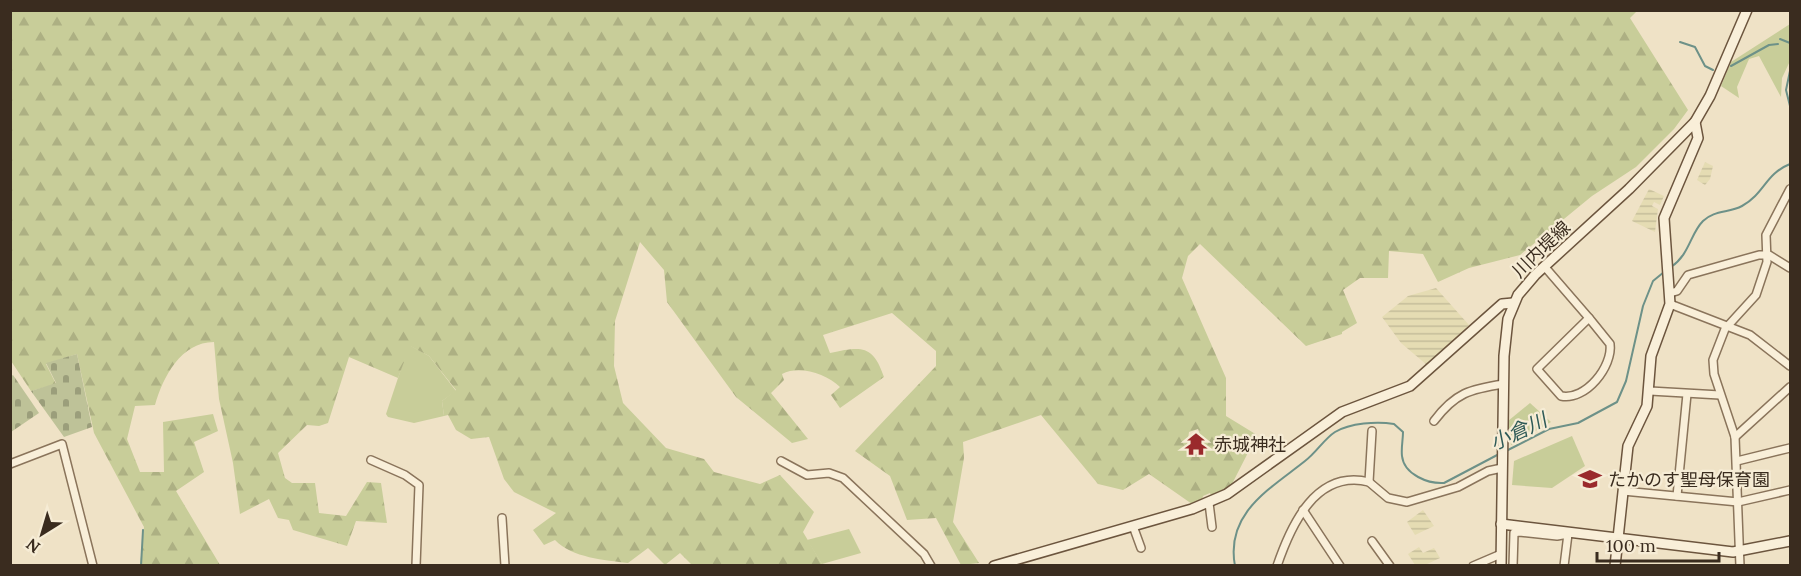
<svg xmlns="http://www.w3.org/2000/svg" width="1801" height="576" font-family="Lora,'Noto Sans JP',serif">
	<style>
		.farmland { fill: url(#farmland-rules) }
		.grass { fill: #c8cd99 }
		.forest { fill: url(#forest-firs); fill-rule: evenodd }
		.cemetery { fill: url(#cemetery-stones) }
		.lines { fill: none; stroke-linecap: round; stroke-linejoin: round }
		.stream { stroke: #6d9188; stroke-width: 2 }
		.street-casing { stroke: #8a745b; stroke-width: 10 }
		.secondary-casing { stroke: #6c553e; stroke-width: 12 }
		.street { stroke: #f9efd9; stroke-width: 7 }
		.secondary { stroke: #f9efd9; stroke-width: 9 }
		.labels { text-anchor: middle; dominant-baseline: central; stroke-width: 4.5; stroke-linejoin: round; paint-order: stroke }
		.street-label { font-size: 18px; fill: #3a2c1f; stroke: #f6ecd5 }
		.poi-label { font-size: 18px; fill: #3a2c1f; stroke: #f6ecd5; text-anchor: start }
		.water-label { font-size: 20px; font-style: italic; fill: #2e5a57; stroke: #f6ecd5 }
	</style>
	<defs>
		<pattern id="farmland-rules" width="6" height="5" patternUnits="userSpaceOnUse" patternTransform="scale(1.5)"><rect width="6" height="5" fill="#e5dcb3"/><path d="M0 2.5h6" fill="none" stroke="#c5bd9a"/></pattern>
		<pattern id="forest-firs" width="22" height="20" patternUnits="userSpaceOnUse" patternTransform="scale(1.5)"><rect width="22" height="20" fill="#c8cd99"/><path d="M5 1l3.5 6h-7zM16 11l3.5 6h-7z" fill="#adb083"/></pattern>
		<pattern id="cemetery-stones" width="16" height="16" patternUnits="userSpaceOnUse" patternTransform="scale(1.5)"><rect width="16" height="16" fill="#bec298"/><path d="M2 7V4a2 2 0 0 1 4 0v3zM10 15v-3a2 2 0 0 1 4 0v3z" fill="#9b9e7b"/></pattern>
	</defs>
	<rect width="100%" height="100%" fill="#efe2c6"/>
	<!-- farmland -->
	<g class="farmland">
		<path d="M1705 162 1713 166 1710 179 1705 185 1697 180Z"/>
		<path d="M1649 189 1664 196 1660 205 1654 202 1652 206 1658 209 1655 232 1632 221Z"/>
		<path d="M1436 288 1469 325 1427 365 1401 343 1382 317 1408 296Z"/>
		<path d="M1423 510 1434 526 1415 535 1407 522Z"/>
		<path d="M1419 547 1423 553 1434 548 1440 558 1425 565H1415L1408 554Z"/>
	</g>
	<!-- grass -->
	<g class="grass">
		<path d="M1790 24V61L1782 78 1781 97 1759 56 1749 59 1737 87 1739 98 1721 86 1731 62Z"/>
		<path d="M409 345 429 356 456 391 442 401 444 416 414 423 388 417 386 414Z"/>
		<path d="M1530 403 1551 422 1511 445 1508 421Z"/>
		<path d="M1572 436 1585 466 1552 488 1512 485 1514 461Z"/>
		<path d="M849 529 861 553 822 564 807 540Z"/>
	</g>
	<!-- forest -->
	<path class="forest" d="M10 11H1637L1630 18 1688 110 1674 129 1636 167 1592 196 1520 255 1469 268 1438 282 1423 254 1389 251 1388 278H1360L1343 290 1357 323 1342 332V334L1306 346 1200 244 1188 256 1182 278 1226 378V416L1257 435 1232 484 1212 497 1210 493 1203 496 1202 501 1192 504 1149 474 1123 490 1098 484 1041 415 963 442 964 458 953 522 979 563 961 565 936 518 907 520 890 476 855 451 936 366V351L892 313 823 335 830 353C862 346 873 345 884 377L840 408 831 395 840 387C826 374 800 365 782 374L784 380 771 393 808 439 792 443 736 397 667 302 664 270 640 242 615 321 614 366 623 403 666 448 704 459 714 472 760 484 780 475 814 512 803 532 822 564 692 565 680 553 665 565 648 548 628 563C605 560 572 558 555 540L544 545 533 530 556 513 514 492 504 479 489 437 471 439 456 430 448 415 444 416 442 401 456 390 429 356 410 346 398 378 349 357 328 423 319 426 307 425 278 453 285 478 292 483H315L319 513 346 516 367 482 381 483 387 523 356 521 347 546 293 530 289 520 278 518 269 499 240 514 233 463 219 399 214 342C181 342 163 377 155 405L135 406 127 439 140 472H164L163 422 213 414 218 431 194 442 204 472 176 491 220 565H140L144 527 94 433 77 354 46 364 56 384 31 391 11 361ZM1198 429 1206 451 1191 456 1187 446 1189 432Z"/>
	<!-- cemetery -->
	<g class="cemetery">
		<path d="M77 354 92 427 64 437 31 391 56 383 46 363Z"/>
		<path d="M13 375 39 413 11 432 10 377Z"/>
	</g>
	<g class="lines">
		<!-- stream -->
		<g class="stream">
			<path d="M1780 39 1790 43"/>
			<path d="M1680 42 1695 47 1705 66 1713 70"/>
			<path d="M1731 66 1769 45 1778 44"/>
			<path d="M1790 71 1786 90 1790 106"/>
			<path d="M1671 267C1690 254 1690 234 1703 221 1714 210 1729 213 1742 206 1765 193 1765 174 1790 164"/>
			<path d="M1506 451 1549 429 1578 423 1617 402 1626 381 1643 306 1653 281 1664 272"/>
			<path d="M141 566 143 530"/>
			<path d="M1235 566C1225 513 1270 489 1305 461 1316 453 1324 439 1335 432 1350 423 1377 421 1394 424L1403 432C1403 440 1401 448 1402 456 1404 475 1429 484 1444 483L1501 453"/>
		</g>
		<!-- street casing -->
		<g class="street-casing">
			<g id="street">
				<path d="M1544 266 1589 318"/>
				<path d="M1670 293 1677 291 1688 275 1759 255H1769L1790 268"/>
				<path d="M1670 304 1750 335 1790 366"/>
				<path d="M1589 318 1610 344C1613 366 1586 401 1561 396L1537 369Z"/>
				<path d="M1650 391 1720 395"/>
				<path d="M1434 421C1455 393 1470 389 1504 384"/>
				<path d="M1735 437 1790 387"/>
				<path d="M371 460 405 475 419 485 416 566"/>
				<path d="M781 461 807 475 829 473 843 478 924 554 931 566"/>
				<path d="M1737 461 1790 448"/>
				<path d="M10 464 62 444 93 566"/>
				<path d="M1369 482 1372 431"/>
				<path d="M1623 491 1738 502 1790 490"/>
				<path d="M1677 496 1687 394"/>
				<path d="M1209 503 1212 527"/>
				<path d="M1303 510 1340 566"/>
				<path d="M502 518 505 566"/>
				<path d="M1133 526 1141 548"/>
				<path d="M1372 541 1390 566"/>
				<path d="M1277 566C1291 525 1316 469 1369 482L1388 498 1407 502 1458 487 1488 471 1502 468"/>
				<path d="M1473 566 1501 554"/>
				<path d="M1513 566 1514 533 1519 532 1557 536 1568 534 1564 566"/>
				<path d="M1740 566 1735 437 1714 374 1713 360 1725 329 1756 295 1767 262 1766 235 1790 189"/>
			</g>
		</g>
		<!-- secondary casing -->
		<g class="secondary-casing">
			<g id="secondary">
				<path d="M1501 524 1733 552 1790 541"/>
				<path d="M994 566 1192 509 1227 494 1342 412 1410 386 1502 304 1513 303"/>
				<path d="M1501 566 1504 356 1508 319 1518 295 1535 275 1629 189 1695 122 1710 96 1747 10"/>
				<path d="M1615 566 1628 446 1647 406 1651 356 1670 304 1664 218 1698 138 1695 122"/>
			</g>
		</g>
		<!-- street -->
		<use href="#street" class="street"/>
		<!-- secondary -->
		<use href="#secondary" class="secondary"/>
	</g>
	<!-- icons -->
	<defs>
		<g id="temple-bare" transform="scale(1.8)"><path d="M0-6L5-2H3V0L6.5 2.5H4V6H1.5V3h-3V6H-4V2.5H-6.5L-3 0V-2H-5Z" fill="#9a2a2c" stroke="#f6ecd5" stroke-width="2.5" paint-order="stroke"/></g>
		<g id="school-bare" transform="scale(1.8)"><path d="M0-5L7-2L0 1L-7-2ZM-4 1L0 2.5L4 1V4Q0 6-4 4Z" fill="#9a2a2c" stroke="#f6ecd5" stroke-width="2.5" paint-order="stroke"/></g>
	</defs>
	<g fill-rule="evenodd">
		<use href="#temple-bare" x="1196" y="444"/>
		<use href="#school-bare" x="1590" y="479"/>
	</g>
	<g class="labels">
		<!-- street labels -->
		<g class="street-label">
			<text transform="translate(1541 249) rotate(-44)">川内堤線</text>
		</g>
		<!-- poi labels -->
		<g class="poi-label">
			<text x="1214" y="444">赤城神社</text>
			<text x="1608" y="479">たかのす聖母保育園</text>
		</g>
		<!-- water labels -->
		<g class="water-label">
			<text transform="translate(1518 431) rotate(-25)">小倉川</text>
		</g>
	</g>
	<!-- border -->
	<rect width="1801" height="576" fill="none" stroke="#3a2c1f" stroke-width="24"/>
	<!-- north arrow -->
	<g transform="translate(42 534) rotate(217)" stroke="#f6ecd5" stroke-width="4.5" paint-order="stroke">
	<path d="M0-4.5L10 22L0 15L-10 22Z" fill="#3a2c1f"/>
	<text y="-9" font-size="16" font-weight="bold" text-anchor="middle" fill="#3a2c1f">N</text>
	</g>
	<!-- scale -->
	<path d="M1597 552v9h122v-9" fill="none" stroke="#3a2c1f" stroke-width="3"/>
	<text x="1606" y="552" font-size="18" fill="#3a2c1f" stroke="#f6ecd5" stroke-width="4.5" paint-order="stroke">100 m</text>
</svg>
